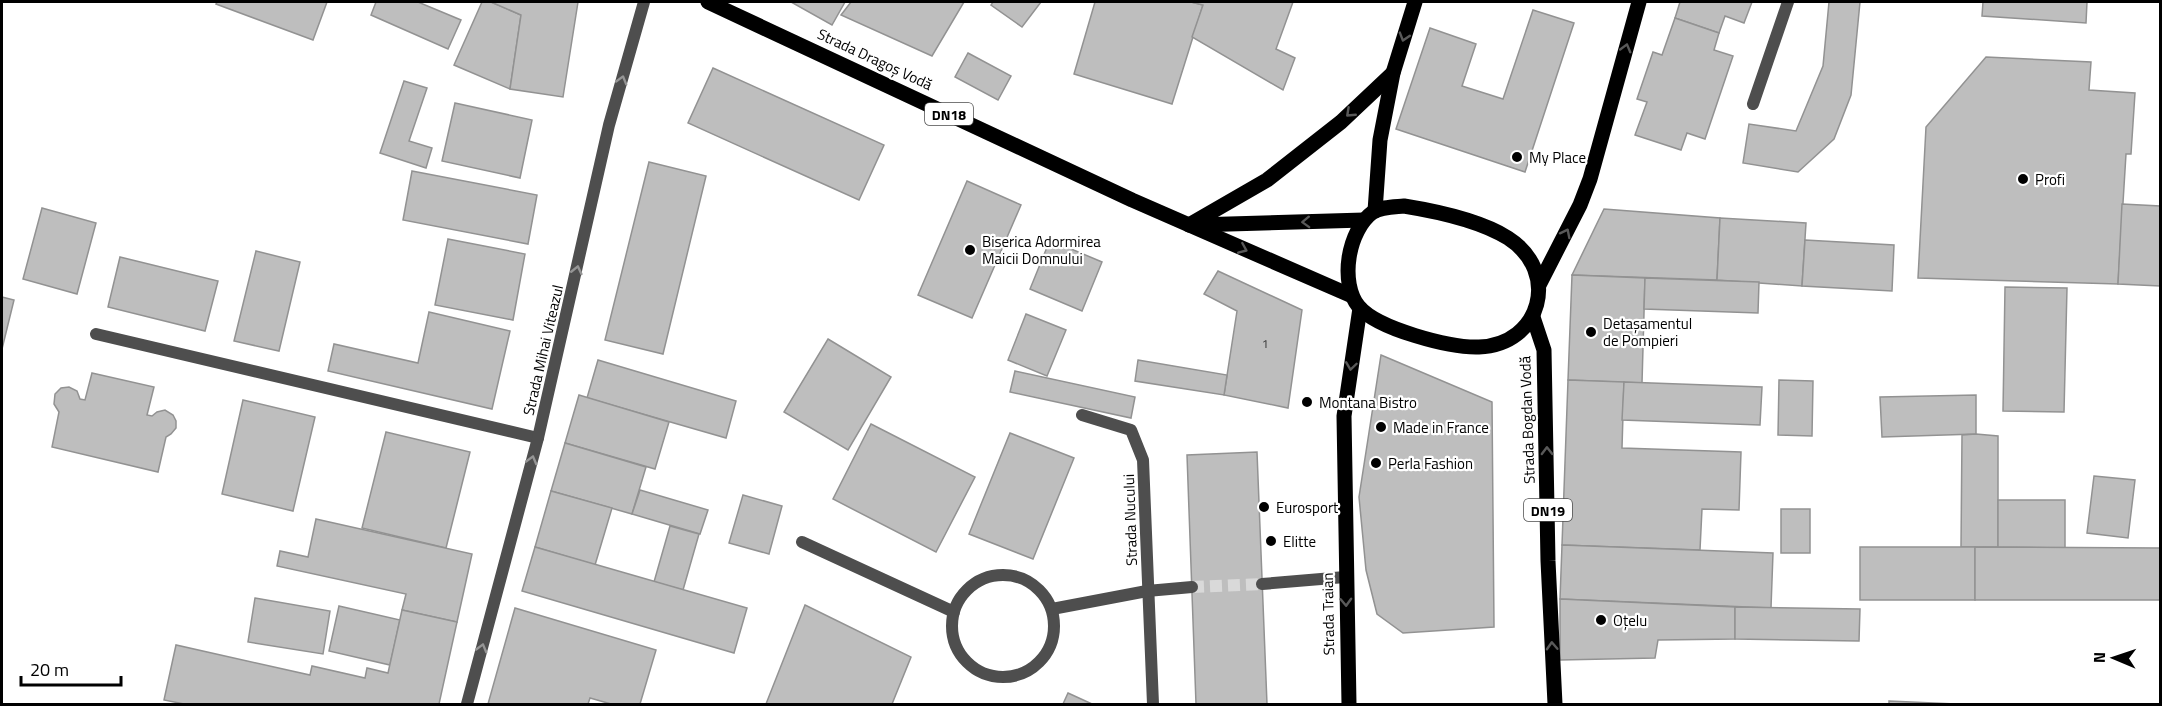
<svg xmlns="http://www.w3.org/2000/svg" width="2162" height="706" font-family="'Titillium Web',sans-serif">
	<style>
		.building { fill: #bebebe; stroke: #929292; stroke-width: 1.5 }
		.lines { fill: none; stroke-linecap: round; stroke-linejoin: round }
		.minor-tunnel { stroke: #d9d9d9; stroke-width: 12; stroke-dasharray: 12 6; stroke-linecap: butt }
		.minor { stroke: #4e4e4e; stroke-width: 12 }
		.primary { stroke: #000; stroke-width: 15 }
		.oneway { stroke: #595959 }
		.oneway2 { stroke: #959595 }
		.poi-dot { fill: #000; stroke: #fff; stroke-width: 2 }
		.labels { text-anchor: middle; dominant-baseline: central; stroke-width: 4.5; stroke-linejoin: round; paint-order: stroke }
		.number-label { font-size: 12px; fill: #303030 }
		.shield { fill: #fff; stroke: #4c4c4c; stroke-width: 1.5 }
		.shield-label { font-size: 14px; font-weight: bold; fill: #000 }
		.street-label { font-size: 15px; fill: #000; stroke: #fff }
		.poi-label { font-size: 15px; fill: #000; stroke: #fff; text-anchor: start }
	</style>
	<rect width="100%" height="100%" fill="#fff"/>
	<!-- building -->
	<g class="building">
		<path d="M217 2H327L313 40 216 4Z"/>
		<path d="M376 2H418L461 20 448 49 371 15Z"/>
		<path d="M482 2H491L521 15 510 89 454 65Z"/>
		<path d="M491 2H578L563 97 510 89 521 15Z"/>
		<path d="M791 2H845L832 25Z"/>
		<path d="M851 2H964L932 56 841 15Z"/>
		<path d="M993 2H1041L1022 27 991 5Z"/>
		<path d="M1095 2H1191L1203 5 1172 104 1074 74Z"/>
		<path d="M1191 2H1293L1276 49 1295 58 1283 90 1192 37 1203 5Z"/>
		<path d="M1680 2H1752L1744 23 1725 16 1719 33 1675 18Z"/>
		<path d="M1829 2H1860L1851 95 1834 139 1798 172 1743 163 1749 124 1796 131 1823 66Z"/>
		<path d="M1983 2H2087L2086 23 1982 16Z"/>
		<path d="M1533 10 1574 23 1525 172 1396 129 1430 28 1476 44 1462 86 1503 99Z"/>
		<path d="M1675 18 1719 33 1714 50 1733 56 1705 139 1687 133 1681 150 1635 135 1647 102 1637 99 1653 52 1662 55Z"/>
		<path d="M968 53 1011 76 998 100 955 77Z"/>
		<path d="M1986 57 2091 62 2089 90 2135 93 2131 154H2126L2118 284 1918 278 1926 127Z"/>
		<path d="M713 68 884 145 859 200 688 123Z"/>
		<path d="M404 81 427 88 409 141 432 148 426 168 380 153Z"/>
		<path d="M455 103 532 120 520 178 442 161Z"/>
		<path d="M649 162 706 176 663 354 605 340Z"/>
		<path d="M412 171 537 195 528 244 403 220Z"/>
		<path d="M967 181 1021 205 972 318 918 295Z"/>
		<path d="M2122 204 2160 206V286L2118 284Z"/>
		<path d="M42 208 96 223 77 294 23 279Z"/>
		<path d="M1604 209 1720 218 1717 280 1572 275Z"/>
		<path d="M1720 218 1806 223 1802 286 1717 280Z"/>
		<path d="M448 239 525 254 513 320 435 305Z"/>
		<path d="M1050 240 1102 262 1082 311 1030 289Z"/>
		<path d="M1805 240 1894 245 1892 291 1802 286Z"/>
		<path d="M256 251 300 262 279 351 234 341Z"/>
		<path d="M120 257 218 281 205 331 108 307Z"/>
		<path d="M1218 271 1302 310 1288 408 1224 395 1237 311 1204 294Z"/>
		<path d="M1572 275 1645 278 1642 383 1568 380Z"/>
		<path d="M1645 278 1759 282 1758 313 1644 309Z"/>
		<path d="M2005 287 2067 288 2064 412 2003 411Z"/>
		<path d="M2 297 14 300 2 349Z"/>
		<path d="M429 312 510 331 492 409 328 371 334 344 418 363Z"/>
		<path d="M1026 314 1066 330 1047 376 1008 360Z"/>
		<path d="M828 339 891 377 848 450 784 412Z"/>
		<path d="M1381 355 1492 402 1494 627 1403 633 1377 614 1366 570 1359 497Z"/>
		<path d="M598 360 736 401 726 438 587 398Z"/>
		<path d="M1138 360 1227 375 1224 395 1135 381Z"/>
		<path d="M1015 371 1135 397 1131 418 1010 392Z"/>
		<path d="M92 373 154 387 147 415 152 416 157 412 165 410 173 415 176 421V428L171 434 166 437 158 472 52 447 59 412 54 404 55 394 61 388 69 387 77 391 80 399 85 400Z"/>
		<path d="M1568 380 1624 382 1622 448 1741 452 1739 510 1702 509 1700 550 1562 545Z"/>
		<path d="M1779 380 1813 381 1812 436 1778 435Z"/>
		<path d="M1624 382 1762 387 1760 425 1622 420Z"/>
		<path d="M579 395 669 422 655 469 565 443Z"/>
		<path d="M1976 395V434L1882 437 1880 397Z"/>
		<path d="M243 400 315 417 293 511 222 494Z"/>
		<path d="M871 424 975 477 936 552 833 499Z"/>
		<path d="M386 432 470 452 446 548 362 528Z"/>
		<path d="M1010 433 1074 458 1033 559 969 534Z"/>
		<path d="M1976 434 1998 436V547H1961L1962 435Z"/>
		<path d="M565 443 646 467 632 514 551 491Z"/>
		<path d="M1257 452 1267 704H1196L1187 455Z"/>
		<path d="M2094 476 2135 480 2128 538 2087 533Z"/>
		<path d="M640 490 708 510 700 534 632 514Z"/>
		<path d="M551 491 612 508 595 565 535 547Z"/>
		<path d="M743 495 782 506 769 554 729 543Z"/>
		<path d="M1998 500H2065V548L1998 547Z"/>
		<rect x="1781" y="509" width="29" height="44"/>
		<path d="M316 519 472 554 457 622 402 610 406 594 277 566 280 551 308 557Z"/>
		<path d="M670 526 699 534 683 590 654 582Z"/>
		<path d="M1562 545 1773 553 1771 608 1560 599Z"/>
		<path d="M535 547 747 608 734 653 522 591Z"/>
		<rect x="1860" y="547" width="115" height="53"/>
		<path d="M1975 547 2160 548V600H1975Z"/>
		<path d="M255 598 330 611 323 654 248 642Z"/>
		<path d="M1560 599 1735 607V639L1658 640 1655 658 1560 660Z"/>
		<path d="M805 605 911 657 892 704H766Z"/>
		<path d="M339 606 400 620 390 665 329 651Z"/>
		<path d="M1735 607 1860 609 1859 641 1735 639Z"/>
		<path d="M515 608 656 650 640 704H611L590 698 588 704H488Z"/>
		<path d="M402 610 457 622 439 704H184L164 700 176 645 310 675 312 666 365 678 367 668 388 673Z"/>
		<path d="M1068 693 1092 704H1063Z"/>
		<path d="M1889 701 1956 704H1889Z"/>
	</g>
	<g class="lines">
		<!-- minor-tunnel -->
		<path class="minor-tunnel" d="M1192 587 1262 584"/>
		<!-- minor -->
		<g class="minor">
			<path d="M1753 104 1788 2"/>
			<path d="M96 334 538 438"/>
			<path d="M1082 415 1131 430 1143 460 1153 704"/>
			<path d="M802 542 954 612"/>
			<circle cx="1003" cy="626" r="51"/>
			<path d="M1262 584 1345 577"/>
			<path d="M1052 609 1147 591 1192 587"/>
			<path d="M467 704 538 438 609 125 644 2"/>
		</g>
		<!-- primary -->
		<g class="primary">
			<path d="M708 2 1132 200 1352 296"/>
			<path d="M1404 206C1435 211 1481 221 1508 238 1561 272 1541 345 1479 347 1450 348 1378 329 1359 307 1339 283 1348 230 1373 212 1381 207 1394 207 1404 206Z"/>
			<path d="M1375 211 1380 140 1393 73 1415 2"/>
			<path d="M1189 225 1267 180 1341 122 1393 73"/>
			<path d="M1195 225 1364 220"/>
			<path d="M1539 285 1580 205 1590 179 1639 2"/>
			<path d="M1533 317 1544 350 1548 561 1555 704"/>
			<path d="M1349 704 1344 416 1360 308"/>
		</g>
	</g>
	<!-- one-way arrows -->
	<defs><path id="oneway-chevron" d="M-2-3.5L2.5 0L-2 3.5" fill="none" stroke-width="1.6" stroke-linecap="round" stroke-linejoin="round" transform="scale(1.5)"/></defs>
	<g class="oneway">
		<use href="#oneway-chevron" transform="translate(1404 37) rotate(107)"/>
		<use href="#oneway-chevron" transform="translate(1626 48) rotate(-75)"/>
		<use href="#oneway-chevron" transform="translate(1350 113) rotate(137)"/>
		<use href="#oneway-chevron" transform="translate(1306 222) rotate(178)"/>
		<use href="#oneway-chevron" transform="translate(1566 233) rotate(-63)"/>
		<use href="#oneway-chevron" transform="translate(1243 249) rotate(23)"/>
		<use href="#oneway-chevron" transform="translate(1351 366) rotate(98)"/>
		<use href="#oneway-chevron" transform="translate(1547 451) rotate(-91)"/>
		<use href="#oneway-chevron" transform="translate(1346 602) rotate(88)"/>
		<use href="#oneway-chevron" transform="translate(1552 646) rotate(-93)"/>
	</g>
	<g class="oneway2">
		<use href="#oneway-chevron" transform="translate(622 80) rotate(-74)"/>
		<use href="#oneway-chevron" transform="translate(577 270) rotate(-77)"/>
		<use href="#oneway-chevron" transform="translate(532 460) rotate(-75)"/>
		<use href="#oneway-chevron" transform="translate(482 648) rotate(-75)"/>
	</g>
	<!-- markers -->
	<g class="poi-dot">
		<circle cx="1517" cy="157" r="6"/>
		<circle cx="2023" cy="179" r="6"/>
		<circle cx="970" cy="250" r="6"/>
		<circle cx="1591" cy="332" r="6"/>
		<circle cx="1307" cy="402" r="6"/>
		<circle cx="1381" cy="427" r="6"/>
		<circle cx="1376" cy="463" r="6"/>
		<circle cx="1264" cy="507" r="6"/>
		<circle cx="1271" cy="541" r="6"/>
		<circle cx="1601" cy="620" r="6"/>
	</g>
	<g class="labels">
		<!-- number labels -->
		<g class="number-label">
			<text x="1265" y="343">1</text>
		</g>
		<!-- shield labels -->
		<g class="shield">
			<rect x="925" y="103" width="48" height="22" rx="4.5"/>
			<rect x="1524" y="499" width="48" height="22" rx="4.5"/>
		</g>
		<g class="shield-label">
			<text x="949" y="114">DN18</text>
			<text x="1548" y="510">DN19</text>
		</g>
		<!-- street labels -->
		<g class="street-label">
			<text transform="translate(875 59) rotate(25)">Strada Dragoș Vodă</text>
			<text transform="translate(543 350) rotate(-77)">Strada Mihai Viteazul</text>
			<text transform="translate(1527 420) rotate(-92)">Strada Bogdan Vodă</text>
			<text transform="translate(1130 520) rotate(-92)">Strada Nucului</text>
			<text transform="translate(1328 614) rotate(-91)">Strada Traian</text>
		</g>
		<!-- poi labels -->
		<g class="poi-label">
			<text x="1529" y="157">My Place</text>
			<text x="2035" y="179">Profi</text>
			<text x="982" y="241">Biserica Adormirea<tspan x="982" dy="17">Maicii Domnului</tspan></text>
			<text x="1603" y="323">Detașamentul<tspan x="1603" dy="17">de Pompieri</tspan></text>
			<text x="1319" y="402">Montana Bistro</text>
			<text x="1393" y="427">Made in France</text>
			<text x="1388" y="463">Perla Fashion</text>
			<text x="1276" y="507">Eurosport</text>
			<text x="1283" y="541">Elitte</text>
			<text x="1613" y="620">Oțelu</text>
		</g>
	</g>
	<!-- border -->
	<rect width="2162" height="706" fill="none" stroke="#000000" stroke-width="6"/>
	<!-- north arrow -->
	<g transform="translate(2114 658) rotate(272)" stroke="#ffffff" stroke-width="4.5" paint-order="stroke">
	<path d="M0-4.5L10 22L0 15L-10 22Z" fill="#000000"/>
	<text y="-9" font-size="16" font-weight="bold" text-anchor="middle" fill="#000000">N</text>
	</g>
	<!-- scale -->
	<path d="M21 676v9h100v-9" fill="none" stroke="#000000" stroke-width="3"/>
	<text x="30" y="676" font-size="18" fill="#000000" stroke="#ffffff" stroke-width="4.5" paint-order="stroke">20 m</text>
</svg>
